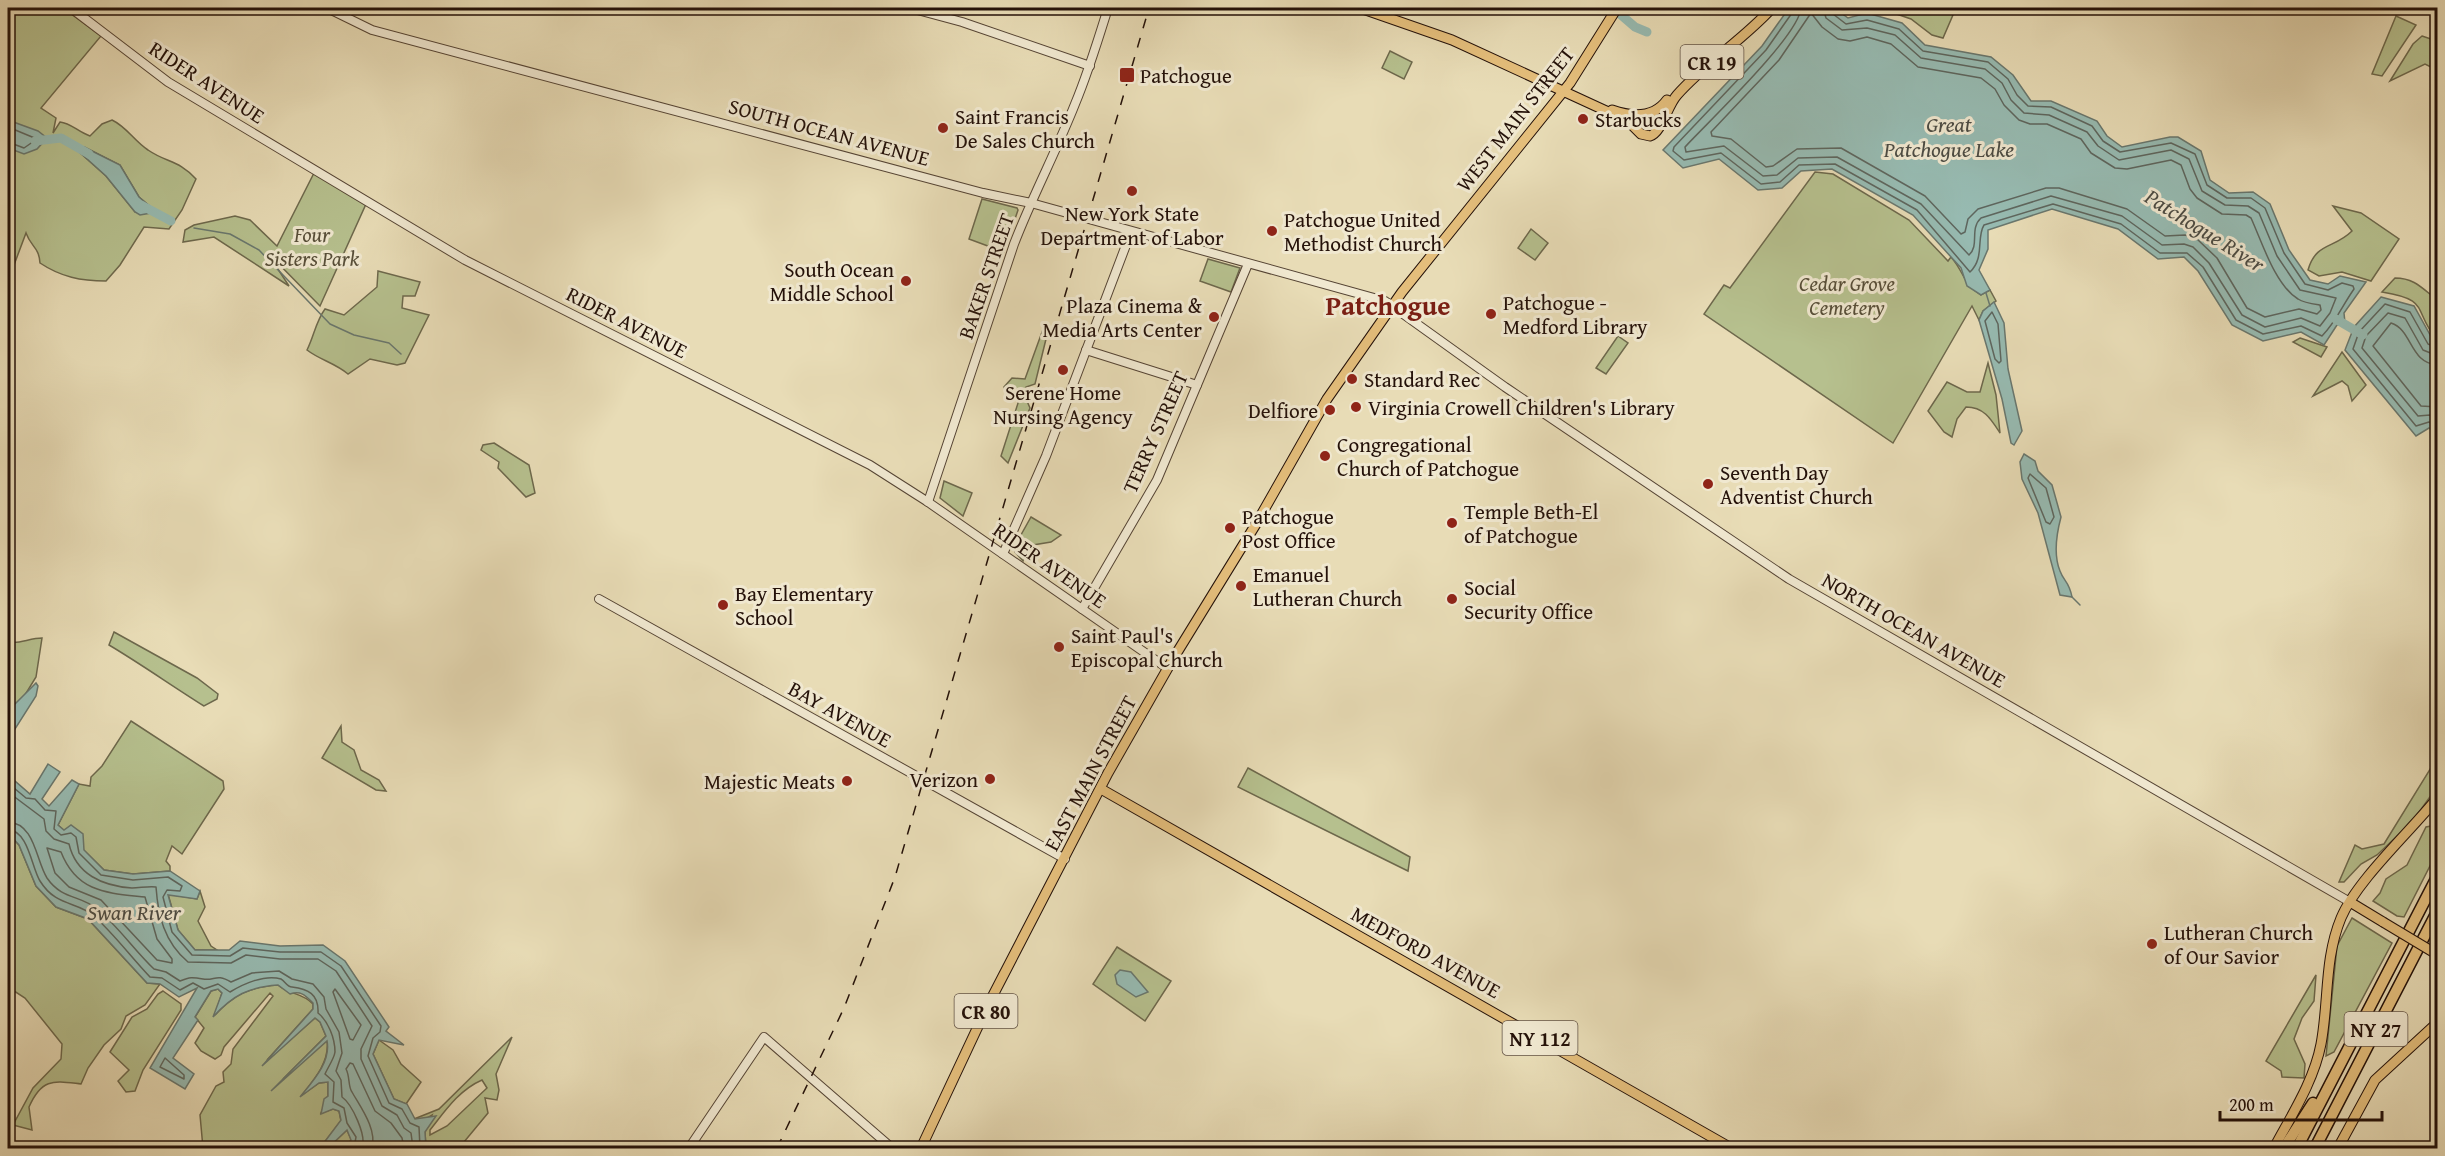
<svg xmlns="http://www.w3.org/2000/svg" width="2445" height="1156" font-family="'Gentium Book Plus',serif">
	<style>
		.green { fill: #b6c08e; stroke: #6d684c; stroke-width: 1.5; fill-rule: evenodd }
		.water { fill: #97bbb2; stroke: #69776e; stroke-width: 1.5 }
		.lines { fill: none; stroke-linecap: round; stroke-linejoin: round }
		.shore { stroke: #5e665e; stroke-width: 1.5 }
		.stream { stroke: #69776e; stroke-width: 1.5 }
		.river { stroke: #97bbb2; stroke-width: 9 }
		.minor-casing { stroke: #554434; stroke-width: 10 }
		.major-casing { stroke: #241109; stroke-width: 11 }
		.highway-casing { stroke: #241109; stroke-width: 13 }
		.minor { stroke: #f0e8d0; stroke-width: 8 }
		.major { stroke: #e4be7b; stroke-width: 9 }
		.highway { stroke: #e4be7b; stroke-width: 10 }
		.rail { stroke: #241109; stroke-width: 1.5; stroke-dasharray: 10 10; stroke-linecap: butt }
		.major-bridge-casing { stroke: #241109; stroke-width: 11; stroke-linecap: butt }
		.major-bridge { stroke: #e4be7b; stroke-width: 9 }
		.poi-dot { fill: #8f2418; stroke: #f0e8d0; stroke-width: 2 }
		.labels { text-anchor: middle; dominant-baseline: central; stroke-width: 6; stroke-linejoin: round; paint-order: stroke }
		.shield { fill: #f0e8d0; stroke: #615245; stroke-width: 1.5 }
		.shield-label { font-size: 20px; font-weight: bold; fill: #241109 }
		.poi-label { font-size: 21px; fill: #241109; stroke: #f0e8d0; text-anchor: start }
		.street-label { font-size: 21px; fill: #241109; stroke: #f0e8d0 }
		.park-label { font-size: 21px; font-style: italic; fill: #574e38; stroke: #f0e8d0 }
		.water-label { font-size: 22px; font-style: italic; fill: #4c4c44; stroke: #f0e8d0 }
		.district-label { font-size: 27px; font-weight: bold; fill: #7a1f14; stroke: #f0e8d0 }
	</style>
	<rect width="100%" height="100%" fill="#e8dcb6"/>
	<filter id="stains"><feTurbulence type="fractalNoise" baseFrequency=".00333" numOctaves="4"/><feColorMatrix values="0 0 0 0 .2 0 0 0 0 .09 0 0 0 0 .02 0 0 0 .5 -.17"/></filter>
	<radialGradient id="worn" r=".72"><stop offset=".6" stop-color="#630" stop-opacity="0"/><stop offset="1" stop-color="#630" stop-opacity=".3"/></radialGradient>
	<!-- green -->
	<g class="green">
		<path d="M8 8H63L101 36 41 108 56 118 53 133 60 122C71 123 78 132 90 136L102 124 112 120C127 127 134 141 148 150 167 163 179 160 196 179L182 210 169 229 144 227 120 265 106 281C81 281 61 277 40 263 39 247 31 247 26 233L11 273 8 271ZM84 147 120 165 139 197 153 209 135 212 106 176 77 150Z"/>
		<path d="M1879 8H1956L1943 38 1932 35 1911 19Z"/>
		<path d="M2396 16 2416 25 2382 76 2372 74Z"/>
		<path d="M2422 36 2437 41V70L2425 64 2390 81 2413 44Z"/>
		<path d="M1390 51 1412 62 1404 79 1382 68Z"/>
		<path d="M1815 172 1833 174 1909 220 1948 261 1951 257C1965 273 1962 283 1981 295L1990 290 1996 301 1983 311 1979 320 1972 306 1893 443 1704 314 1724 285 1730 288Z"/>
		<path d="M314 173 366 204 320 306 271 256 273 252 270 257 289 286 214 237 183 242 185 230 194 225 235 216 250 220 277 246Z"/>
		<path d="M982 199 1017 208 1018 210 1004 252 969 239Z"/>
		<path d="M2333 206 2361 213 2399 239 2371 281 2342 272 2319 276 2308 270C2316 242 2334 249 2352 231Z"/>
		<path d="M1531 229 1548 243 1535 260 1518 248Z"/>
		<path d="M1208 259 1240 268 1231 292 1200 281Z"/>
		<path d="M378 271 420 282 415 296H403L402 308 429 315 405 363 397 365 370 359 348 374C335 363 320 360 307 350 314 336 316 321 325 309L344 315 377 287Z"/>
		<path d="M2395 278C2411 278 2419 285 2431 295L2432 307 2437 315V340C2412 309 2431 300 2382 292Z"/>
		<path d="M1042 332 1046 339 1035 384 1026 387 1024 394 1030 408 1008 463 1001 456 1019 400 1007 394 1004 387 1012 378 1025 379Z"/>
		<path d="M1618 336 1628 343 1606 374 1596 368Z"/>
		<path d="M2300 338 2327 347 2321 357 2293 342Z"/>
		<path d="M2342 352 2366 385 2352 401 2348 386 2342 381 2313 396Z"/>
		<path d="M1988 363 1996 395 2000 433C1991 419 1984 407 1966 407L1957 419 1952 437 1944 432 1928 411 1947 382 1967 392H1980Z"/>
		<path d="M494 443 529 465 535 493 526 497 498 468 499 462 481 450 483 445Z"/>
		<path d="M944 481 972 493 963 516 940 498Z"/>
		<path d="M1031 517 1061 535 1051 542 1027 546 1023 561 1015 552 1017 542Z"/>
		<path d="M114 632 197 678 218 694 217 699 204 706C172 686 141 664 109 645Z"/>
		<path d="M8 635 11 642C18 644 31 638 42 638L36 677 25 695 8 711Z"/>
		<path d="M131 721 223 781 224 789 182 854 172 846 166 861 170 866V871L133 874 104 870 58 825 79 784 90 786 91 777 102 766Z"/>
		<path d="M341 726 342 742 354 750 361 770 379 780 386 791 376 790 322 758Z"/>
		<path d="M2437 758V787L2412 822 2377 855 2361 864 2344 882H2339L2355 845 2362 849 2384 844Z"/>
		<path d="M1248 768 1410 857 1408 871 1238 787Z"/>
		<path d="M2437 825V852L2404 917 2397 916 2373 901 2380 893 2386 879 2407 865 2426 827Z"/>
		<path d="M8 833 19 845 36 886 56 907 88 919 147 983 160 984 145 1005 126 1016 121 1029 104 1045 88 1068 81 1084C55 1081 42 1077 29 1107L32 1130 13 1125 33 1088 61 1059 62 1044 25 998 8 987Z"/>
		<path d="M200 891 205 907 198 921 211 946 217 950H195L178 930 168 894 197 899Z"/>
		<path d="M2352 918 2392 943 2334 1052 2326 1056 2337 946Z"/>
		<path d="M1117 947 1171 981 1145 1021 1093 984Z"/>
		<path d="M2316 975 2314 1001 2302 1018 2294 1039 2305 1064 2304 1078 2282 1077 2281 1071 2266 1061Z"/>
		<path d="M278 985C289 995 302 992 313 1004V1009L267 1060 315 1018 320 1022 326 1036 283 1079 327 1040C330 1061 315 1079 302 1095L319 1083 328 1082V1096L321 1113 333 1109 339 1111 341 1121 320 1148H203L200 1115 216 1086 224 1082 223 1072 231 1064 233 1049 273 996 270 993 224 1047 221 1055 215 1059 201 1051 195 1043 204 1028 195 1017 211 991 218 989 222 993 215 1015C234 994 250 987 278 985Z"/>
		<path d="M163 991 181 1004V1010L143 1070 135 1091 126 1092 118 1081 129 1070 110 1052 132 1017 147 1009 158 994Z"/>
		<path d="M512 1037 496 1074 499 1090 497 1100 485 1098 488 1113 459 1148H426L425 1132 432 1115 424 1120 414 1119 439 1109ZM482 1080 487 1088 447 1126 430 1135V1130C445 1111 459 1090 482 1080Z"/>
		<path d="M379 1040 393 1050 401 1064 421 1082 406 1104 394 1099 373 1054Z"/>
		<path d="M347 1130 351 1139 348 1147 328 1148Z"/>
	</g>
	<!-- water -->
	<g class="water">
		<path d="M1789 8H1834L1848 18 1867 13 1902 23 1925 45 1991 57 2013 75 2031 101H2051L2097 121 2107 136 2122 147 2170 137H2178L2201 151 2210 180 2229 193 2253 192 2270 204 2289 250 2310 280 2328 284 2340 276 2366 282 2344 313 2345 323 2337 325 2324 345 2301 332 2263 341 2232 325 2198 271 2184 257 2158 259 2118 229 2052 209 1988 230V249L1979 270 1990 290 1981 295 1967 286 1961 268 1913 215 1832 169 1801 171 1782 188 1758 190 1719 159 1683 168 1663 150 1762 46Z"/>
		<path d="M8 120 38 131 47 138 37 149 24 154 8 148Z"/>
		<path d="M84 147 120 165 139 197 153 209 151 213 140 215 135 212 106 176 77 150Z"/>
		<path d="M2381 297 2414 306 2433 340 2437 344V434L2429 428 2416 436 2345 350 2354 327Z"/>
		<path d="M1994 302 2004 323 2008 369 2022 431 2014 445 2011 443 2002 399 1979 320 1983 311Z"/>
		<path d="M2024 454 2035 461 2038 471 2052 485 2061 517C2057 532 2053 554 2060 571 2064 582 2069 581 2072 597L2060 595 2038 513 2022 479 2020 462Z"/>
		<path d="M36 683 38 686 36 696 8 740V711Z"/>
		<path d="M48 764 60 772 42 799 49 806 72 780 79 784 58 825 64 830 71 825 83 834 84 850 104 870 133 874 170 871 200 891 197 899 168 895 178 930 195 950H229L240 941 280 946 323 945 345 961 389 1027 386 1031 404 1045 379 1040 373 1054 394 1099 407 1104 415 1119 436 1116 425 1132 426 1148H341L348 1147 351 1140 347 1130 328 1148H320L341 1120 339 1111 333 1109 321 1114 324 1099 328 1096V1082L319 1083 300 1097C313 1081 331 1062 327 1041L271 1091 326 1036 320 1022 315 1018 262 1066 313 1009V1003C306 996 301 990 290 994L278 985C249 987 233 995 213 1017L222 993 218 989 211 991 195 1017 198 1020 173 1058 194 1074 185 1089 150 1068 197 988 179 997 160 984 147 983 88 919 56 907 36 886 19 845 8 833V775L30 794Z"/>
		<path d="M1120 970 1131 972 1148 992 1136 997 1117 984 1115 975Z"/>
	</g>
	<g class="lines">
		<!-- shore -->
		<g class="shore">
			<path d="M1793 8 1792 13 1766 50 1674 147 1673 151 1684 160 1721 153 1761 184 1780 182 1799 165 1835 164 1917 210 1970 272C1985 258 1976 238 1984 225L2053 204 2121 224 2160 253H2187L2203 267 2236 320 2263 334 2301 326 2322 336C2336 322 2342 306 2354 289L2353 286 2342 283 2328 290 2305 284 2284 253 2265 208 2251 198H2227L2207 185 2195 154 2171 143 2120 152 2103 141 2092 126 2051 107 2028 106 2017 95 2008 79 1988 62 1923 51 1899 29 1867 20 1846 24 1833 14 1831 8"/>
			<path d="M1801 8C1799 36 1708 122 1685 147L1686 152 1724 146 1763 176 1777 175 1798 158 1837 157 1921 204 1969 255C1980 245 1969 229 1981 218L2051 196 2122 216 2162 245 2184 244 2193 247 2209 263 2242 315 2265 327 2301 318 2320 326 2330 313 2336 298 2300 290 2277 256 2259 213 2248 206 2225 205 2202 191 2189 159 2171 150 2119 160 2098 146 2087 132 2049 115 2024 113 2011 100 2002 83 1985 69 1921 58 1895 35 1867 28 1842 30 1826 18 1823 8"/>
			<path d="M1811 13 1822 27 1838 39 1850 41 1867 37 1891 44 1918 67 1981 78 1995 89 2004 105 2019 120 2030 124H2047L2081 139 2091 153 2115 168 2127 169 2171 160 2181 165 2190 189 2197 198 2222 214 2246 215 2251 218C2262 242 2275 285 2298 299 2304 303 2313 304 2320 305L2321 310 2317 314 2299 309 2265 317 2247 308 2217 258 2197 239 2185 235 2165 236 2127 209 2059 188H2046L1978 209 1968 219 1965 232 1961 234 1925 196 1841 148 1797 149 1773 166 1766 167 1731 139 1712 136 1711 132 1779 60Z"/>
			<path d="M8 127 37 139 24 148 8 142"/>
			<path d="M1992 312 1998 324 2001 361 1999 363 1995 359 1985 321Z"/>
			<path d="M2438 348 2428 344 2410 312 2385 304 2359 332 2353 349 2416 426 2429 422 2438 427"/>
			<path d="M2438 356 2423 350 2405 318 2388 313 2366 336 2362 348 2418 416 2430 415 2438 418"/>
			<path d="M2438 365C2409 363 2413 330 2391 323L2373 346 2421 406 2438 407"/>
			<path d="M2030 474 2046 488 2054 517 2050 524 2046 522 2028 478Z"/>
			<path d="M8 783 26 798 35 799 45 810 56 811 54 829 61 835 71 833 76 837 79 853 101 875 133 880 168 877 182 886 180 891 167 890 163 897 172 932 192 955 230 956 243 948 280 952H321L341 966 381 1026 380 1032 373 1038 368 1056 389 1103 402 1109 410 1123 419 1127 420 1148"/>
			<path d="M8 792 44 819 46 831 54 839 69 844C76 874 102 886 132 888 140 888 148 886 156 887 158 915 164 942 188 962L231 963 246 955 280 959H318L336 971 372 1026 361 1049V1059L382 1106 397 1115 404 1128 411 1133 413 1148"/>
			<path d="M8 822C35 823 36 861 47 878 62 900 81 895 97 909 118 926 134 950 154 969L166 972 180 981C190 977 192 977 203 979 215 981 216 973 231 982L252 973 279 971 292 979 313 984 324 997 326 1009 339 1032 342 1053 336 1071 341 1080 342 1097C352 1104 367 1136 362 1148"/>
			<path d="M8 829C29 832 31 866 40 881 56 907 77 901 94 916 114 934 131 957 150 977L162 978 180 990 193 983 204 989 218 984 230 992C243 984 265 974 281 979 285 981 287 987 292 987 308 989 319 994 318 1013 328 1021 335 1038 335 1052 334 1059 328 1067 325 1074L334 1082 333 1102 344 1108 347 1123 356 1137 354 1148"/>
			<path d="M47 848 61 852C77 893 108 893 145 897L157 939 172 959V963L157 960 101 900 69 887 55 873Z"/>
			<path d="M335 989 361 1025 353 1040 350 1039 333 992Z"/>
			<path d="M165 1058 184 1075V1079L160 1067Z"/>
			<path d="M372 1148C377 1129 361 1108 352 1092 348 1087 350 1076 346 1069L350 1063 353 1064 375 1111 391 1123 402 1138 404 1148"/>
		</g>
		<!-- stream -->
		<g class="stream">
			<path d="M194 228 230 234 259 250 330 324 354 335 389 343 401 354"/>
			<path d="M1986 293 1990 306"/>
			<path d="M2072 597 2080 605"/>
		</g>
		<!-- river -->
		<g class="river">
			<path d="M1613 8 1635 27 1647 32"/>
			<path d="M35 141 61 138 89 154"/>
			<path d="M141 205 171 221"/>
			<path d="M2334 318 2363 335"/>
		</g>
		<!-- minor casing -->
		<g class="minor-casing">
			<g id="minor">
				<path d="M71 8 168 82 465 260 870 465 928 502 1167 668"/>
				<path d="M327 8 372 30 983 193 1031 203 1385 301 1505 387 1789 579 2350 902"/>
				<path d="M910 8 962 22 1090 66"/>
				<path d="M1086 350 1197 385"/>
				<path d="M928 502 1014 244C1032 197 1056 152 1075 104 1088 73 1098 40 1108 8"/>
				<path d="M1003 554 1046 456 1131 232"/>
				<path d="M599 599 1065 859"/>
				<path d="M1082 609 1157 480 1248 264"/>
				<path d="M689 1148 764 1037 892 1148"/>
			</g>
		</g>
		<!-- major casing -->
		<g class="major-casing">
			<g id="major">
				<path d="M1360 8 1452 40 1628 121 1641 134 1650 136C1662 132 1667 106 1677 95 1705 63 1743 40 1772 8"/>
				<path d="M1612 110C1632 117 1654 118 1667 100"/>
				<path d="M1101 789 1731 1148"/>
				<path d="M2350 902 2383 922"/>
				<path d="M921 1148 989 1003 1108 773 1173 659 1256 524 1327 399 1402 292 1570 83 1617 8"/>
				<path d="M2274 1148C2291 1116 2314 1081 2321 1044 2329 1002 2324 959 2341 918 2357 880 2410 832 2438 797"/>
				<path d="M2338 1148 2375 1080 2438 1022"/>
			</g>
		</g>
		<!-- highway casing -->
		<g class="highway-casing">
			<g id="highway">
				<path d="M2284 1148 2313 1103"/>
				<path d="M2297 1148 2438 875"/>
				<path d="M2315 1148 2438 910"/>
			</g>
		</g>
		<!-- minor -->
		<use href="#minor" class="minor"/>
		<!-- major -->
		<use href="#major" class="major"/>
		<!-- highway -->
		<use href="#highway" class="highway"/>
		<!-- rail -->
		<path class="rail" d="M777 1148 844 1008 895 877 1149 8"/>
		<!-- major-bridge casing -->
		<g class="major-bridge-casing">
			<path id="major-bridge" d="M2383 922 2438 955"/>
		</g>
		<!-- major-bridge -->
		<use href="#major-bridge" class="major-bridge"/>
	</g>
	<!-- markers -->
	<g class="poi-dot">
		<rect x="1119" y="67" width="16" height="16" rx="3"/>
		<circle cx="1583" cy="119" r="6"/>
		<circle cx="943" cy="128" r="6"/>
		<circle cx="1132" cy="191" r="6"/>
		<circle cx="1272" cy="231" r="6"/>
		<circle cx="906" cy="281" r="6"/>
		<circle cx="1491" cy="314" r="6"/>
		<circle cx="1214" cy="317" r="6"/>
		<circle cx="1063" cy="370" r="6"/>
		<circle cx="1352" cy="379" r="6"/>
		<circle cx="1356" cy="407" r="6"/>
		<circle cx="1330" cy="410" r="6"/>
		<circle cx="1325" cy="456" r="6"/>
		<circle cx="1708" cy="484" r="6"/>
		<circle cx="1452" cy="523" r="6"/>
		<circle cx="1230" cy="528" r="6"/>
		<circle cx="1241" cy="586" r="6"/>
		<circle cx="1452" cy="599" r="6"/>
		<circle cx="723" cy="605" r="6"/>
		<circle cx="1059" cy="647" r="6"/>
		<circle cx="990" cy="779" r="6"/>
		<circle cx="847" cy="781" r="6"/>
		<circle cx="2152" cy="944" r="6"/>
	</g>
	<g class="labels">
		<!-- shield labels -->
		<g class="shield">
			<rect x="1680.5" y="45" width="63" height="34" rx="4.5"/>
			<rect x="954.5" y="994" width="63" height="34" rx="4.5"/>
			<rect x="2344.5" y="1012" width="63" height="34" rx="4.5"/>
			<rect x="1502.5" y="1021" width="75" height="34" rx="4.5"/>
		</g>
		<g class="shield-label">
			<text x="1712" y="62">CR 19</text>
			<text x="986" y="1011">CR 80</text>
			<text x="2376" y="1029">NY 27</text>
			<text x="1540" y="1038">NY 112</text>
		</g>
		<!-- poi labels -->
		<g class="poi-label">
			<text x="1140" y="75">Patchogue</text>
			<text x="955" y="116">Saint Francis<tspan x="955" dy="24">De Sales Church</tspan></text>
			<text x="1595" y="119">Starbucks</text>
			<text x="1132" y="213" text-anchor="middle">New York State<tspan x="1132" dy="24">Department of Labor</tspan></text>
			<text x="1284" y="219">Patchogue United<tspan x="1284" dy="24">Methodist Church</tspan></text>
			<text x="894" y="269" text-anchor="end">South Ocean<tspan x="894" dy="24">Middle School</tspan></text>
			<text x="1503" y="302">Patchogue -<tspan x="1503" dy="24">Medford Library</tspan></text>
			<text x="1202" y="305" text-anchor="end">Plaza Cinema &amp;<tspan x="1202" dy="24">Media Arts Center</tspan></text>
			<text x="1364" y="379">Standard Rec</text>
			<text x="1063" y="392" text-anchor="middle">Serene Home<tspan x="1063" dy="24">Nursing Agency</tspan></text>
			<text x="1368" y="407">Virginia Crowell Children's Library</text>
			<text x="1318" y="410" text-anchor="end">Delfiore</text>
			<text x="1337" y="444">Congregational<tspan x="1337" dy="24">Church of Patchogue</tspan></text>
			<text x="1720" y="472">Seventh Day<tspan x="1720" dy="24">Adventist Church</tspan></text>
			<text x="1464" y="511">Temple Beth-El<tspan x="1464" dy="24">of Patchogue</tspan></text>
			<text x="1242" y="516">Patchogue<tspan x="1242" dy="24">Post Office</tspan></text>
			<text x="1253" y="574">Emanuel<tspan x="1253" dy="24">Lutheran Church</tspan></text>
			<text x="1464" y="587">Social<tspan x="1464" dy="24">Security Office</tspan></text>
			<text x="735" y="593">Bay Elementary<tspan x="735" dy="24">School</tspan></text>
			<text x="1071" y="635">Saint Paul's<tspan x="1071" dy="24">Episcopal Church</tspan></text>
			<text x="978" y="779" text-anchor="end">Verizon</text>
			<text x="835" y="781" text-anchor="end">Majestic Meats</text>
			<text x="2164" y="932">Lutheran Church<tspan x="2164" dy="24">of Our Savior</tspan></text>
		</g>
		<!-- street labels -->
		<g class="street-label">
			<text transform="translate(207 82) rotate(33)">RIDER AVENUE</text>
			<text transform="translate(1515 119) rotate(-52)">WEST MAIN STREET</text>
			<text transform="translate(829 132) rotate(15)">SOUTH OCEAN AVENUE</text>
			<text transform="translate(986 276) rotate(-71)">BAKER STREET</text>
			<text transform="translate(627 322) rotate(27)">RIDER AVENUE</text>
			<text transform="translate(1155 432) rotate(-66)">TERRY STREET</text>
			<text transform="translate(1050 565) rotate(35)">RIDER AVENUE</text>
			<text transform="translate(1914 630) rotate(30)">NORTH OCEAN AVENUE</text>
			<text transform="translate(840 714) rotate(29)">BAY AVENUE</text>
			<text transform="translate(1090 773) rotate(-62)">EAST MAIN STREET</text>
			<text transform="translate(1426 952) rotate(29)">MEDFORD AVENUE</text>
		</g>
		<!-- park labels -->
		<g class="park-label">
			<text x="312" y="234">Four<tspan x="312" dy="24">Sisters Park</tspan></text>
			<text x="1847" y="283">Cedar Grove<tspan x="1847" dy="24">Cemetery</tspan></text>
		</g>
		<!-- water labels -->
		<g class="water-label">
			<text x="1949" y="124">Great<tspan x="1949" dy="25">Patchogue Lake</tspan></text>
			<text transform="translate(2205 230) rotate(32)">Patchogue River</text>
			<text x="134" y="912">Swan River</text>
		</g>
		<!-- district labels -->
		<g class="district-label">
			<text x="1388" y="305">Patchogue</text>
		</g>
	</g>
	<!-- margin -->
	<rect width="2445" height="1156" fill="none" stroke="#e8dcb6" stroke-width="30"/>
	<rect x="9" y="9" width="2427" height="1138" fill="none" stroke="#241109" stroke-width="3"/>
	<rect x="15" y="15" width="2415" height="1126" fill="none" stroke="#241109" stroke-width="1.5"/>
	<!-- scale -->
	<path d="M2220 1111v9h162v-9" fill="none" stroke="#241109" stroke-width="3"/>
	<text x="2229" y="1111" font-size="18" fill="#241109" stroke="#f0e8d0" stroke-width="4.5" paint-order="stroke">200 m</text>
	<rect width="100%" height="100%" filter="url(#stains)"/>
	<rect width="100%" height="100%" fill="url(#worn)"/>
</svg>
